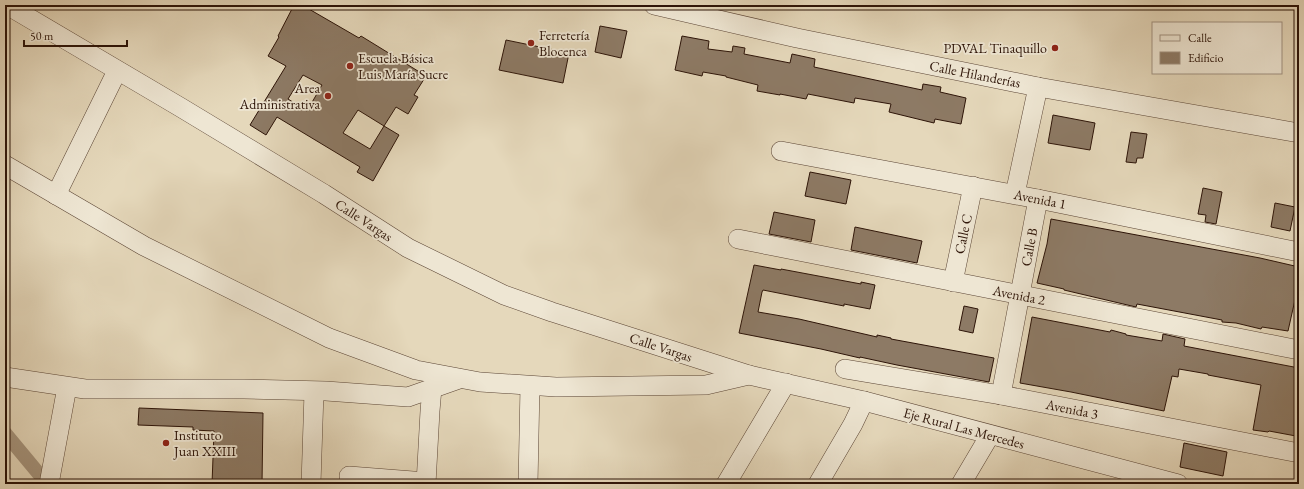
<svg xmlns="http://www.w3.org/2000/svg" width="1304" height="489" font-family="'EB Garamond',serif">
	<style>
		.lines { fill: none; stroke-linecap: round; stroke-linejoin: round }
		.canal { stroke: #a6957e; stroke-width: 14 }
		.building { fill: #8d7a65; stroke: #2d1408; fill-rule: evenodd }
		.minor-casing { stroke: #5b4535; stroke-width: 20 }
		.minor { stroke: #eee6d3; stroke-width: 19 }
		.poi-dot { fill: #8f2418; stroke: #eee6d3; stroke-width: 1.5 }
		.labels { text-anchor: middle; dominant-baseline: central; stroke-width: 3.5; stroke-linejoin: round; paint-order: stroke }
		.poi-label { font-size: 14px; fill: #2d1408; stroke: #eee6d3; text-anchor: start }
		.street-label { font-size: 14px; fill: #2d1408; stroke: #eee6d3 }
	</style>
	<rect width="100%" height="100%" fill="#e5d8bb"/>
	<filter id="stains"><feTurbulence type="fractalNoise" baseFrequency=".005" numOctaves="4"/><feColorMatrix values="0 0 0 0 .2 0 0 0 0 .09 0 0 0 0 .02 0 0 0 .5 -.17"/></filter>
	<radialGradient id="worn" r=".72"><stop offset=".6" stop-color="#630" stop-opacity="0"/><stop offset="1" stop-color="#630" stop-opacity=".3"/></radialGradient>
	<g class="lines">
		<!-- canal -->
		<path class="canal" d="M5 433 39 474"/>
	</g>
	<!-- building -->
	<g class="building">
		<path d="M294 5H302L359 38 361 36 426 76 414 95 418 97 408 114 396 107 384 126 399 135 373 181 357 172 360 167 277 117 266 135 250 125 286 66 268 56 279 37 278 36ZM303 75 322 85 307 111 288 99ZM358 110 384 126 370 149 343 133Z"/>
		<path d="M600 26 627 31 621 58 595 52Z"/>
		<path d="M682 36 709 41 708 49 732 52 733 46 745 48 744 54 790 63 792 54 815 59 814 67 922 90 923 84 941 87 940 92 966 98 961 124 935 119 934 123 889 112 891 104 855 98 854 103 808 94 806 99 780 94V95L757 91 758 85 726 77V76L703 72 702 76 675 70Z"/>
		<path d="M506 40 569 53 563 83 499 70Z"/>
		<path d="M1053 115 1095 123 1090 150 1048 143Z"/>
		<path d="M1131 132 1147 134 1143 158H1137L1136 163 1126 162Z"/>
		<path d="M810 172 851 180 846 204 805 196Z"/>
		<path d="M1203 188 1222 192 1216 224 1205 222 1206 215 1198 214Z"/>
		<path d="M1275 203 1295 207 1290 231 1271 227Z"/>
		<path d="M774 212 815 220 811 242 769 234Z"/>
		<path d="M1051 219 1260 258 1299 267V282L1288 331 1262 327 1261 329 1236 323 1222 322V320L1137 304 1136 307 1064 290V289L1037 283 1047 244Z"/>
		<path d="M855 227 922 241 917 263 851 250Z"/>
		<path d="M754 265 781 270V269L861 284V282L875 285 870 309 844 304V306L763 290 762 292 758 312 799 319 877 337V335L891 338V339L994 358 989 382 897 365 860 357V358L821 349 739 333Z"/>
		<path d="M964 306 978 309 973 333 959 330Z"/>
		<path d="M1032 317 1110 332 1111 330 1126 334V335L1162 341 1163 334 1185 339 1184 346 1299 368V420L1296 436 1269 431 1268 432 1253 430 1261 385 1208 375V374L1179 369 1178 377 1172 376 1164 411 1071 392 1020 383Z"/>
		<path d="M139 408 263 413 262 484H212L214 431 193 430V427L138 425Z"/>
		<path d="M1184 443 1227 452 1223 476 1180 467Z"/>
	</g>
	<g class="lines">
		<!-- minor casing -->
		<g class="minor-casing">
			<g id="minor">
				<path d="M7 5 180 107 324 194 408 248 504 295 552 312 749 375 864 401 1178 484"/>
				<path d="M654 5 797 38 1038 87 1299 133"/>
				<path d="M781 151 1038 199 1299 252"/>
				<path d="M5 165 144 246 329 338 416 370 480 382 556 387 706 385 749 375"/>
				<path d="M1015 194 1038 87"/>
				<path d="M56 195 117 71"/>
				<path d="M738 239 1299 350"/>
				<path d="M953 282 973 186"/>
				<path d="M845 369 1001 395 1299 453"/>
				<path d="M5 377 85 389H244L326 391 408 397 459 379"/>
				<path d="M1001 395 1038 199"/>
				<path d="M349 476 426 482"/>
				<path d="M49 484 67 387"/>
				<path d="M311 484 314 392"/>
				<path d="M426 484 430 411 432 388"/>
				<path d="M528 484 530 386"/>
				<path d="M726 484 786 383"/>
				<path d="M818 484 853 424 864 401"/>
				<path d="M961 484 990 435"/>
			</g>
		</g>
		<!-- minor -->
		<use href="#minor" class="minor"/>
	</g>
	<!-- markers -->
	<g class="poi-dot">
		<circle cx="531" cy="43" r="4"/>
		<circle cx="1055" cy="48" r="4"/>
		<circle cx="350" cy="66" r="4"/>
		<circle cx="328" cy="96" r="4"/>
		<circle cx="166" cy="443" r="4"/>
	</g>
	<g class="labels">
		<!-- poi labels -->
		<g class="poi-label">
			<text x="539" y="35">Ferretería<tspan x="539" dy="16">Blocenca</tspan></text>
			<text x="1047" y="48" text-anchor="end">PDVAL Tinaquillo</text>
			<text x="358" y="58">Escuela Básica<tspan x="358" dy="16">Luis María Sucre</tspan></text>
			<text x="320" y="88" text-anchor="end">Area<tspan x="320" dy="16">Administrativa</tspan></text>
			<text x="174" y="435">Instituto<tspan x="174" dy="16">Juan XXIII</tspan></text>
		</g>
		<!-- street labels -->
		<g class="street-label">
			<text transform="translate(975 74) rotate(11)">Calle Hilanderías</text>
			<text transform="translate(1040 199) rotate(11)">Avenida 1</text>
			<text transform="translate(364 220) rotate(33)">Calle Vargas</text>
			<text transform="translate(963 234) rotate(-78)">Calle C</text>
			<text transform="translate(1029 247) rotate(-79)">Calle B</text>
			<text transform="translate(1019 295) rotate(11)">Avenida 2</text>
			<text transform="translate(661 347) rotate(18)">Calle Vargas</text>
			<text transform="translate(1072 409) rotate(11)">Avenida 3</text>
			<text transform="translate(964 428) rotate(15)">Eje Rural Las Mercedes</text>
		</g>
	</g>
	<!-- margin -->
	<rect width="1304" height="489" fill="none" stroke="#e5d8bb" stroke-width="20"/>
	<rect x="6" y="6" width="1292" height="477" fill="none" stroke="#2d1408" stroke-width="2"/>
	<rect x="10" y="10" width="1284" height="469" fill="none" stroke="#2d1408"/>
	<!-- legend -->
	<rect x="1152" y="22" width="130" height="52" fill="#eee6d3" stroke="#a19282"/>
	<rect x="1160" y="35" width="20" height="6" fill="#eee6d3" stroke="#a19282"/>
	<text x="1188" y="42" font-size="12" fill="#2d1408">Calle</text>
	<rect x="1160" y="52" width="20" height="12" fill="#8d7a65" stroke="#a19282"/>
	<text x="1188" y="62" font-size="12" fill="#2d1408">Edificio</text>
	<!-- scale -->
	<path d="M24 40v6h103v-6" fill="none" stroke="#2d1408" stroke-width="2"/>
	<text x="30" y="40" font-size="12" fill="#2d1408" stroke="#eee6d3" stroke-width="3" paint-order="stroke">50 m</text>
	<rect width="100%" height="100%" filter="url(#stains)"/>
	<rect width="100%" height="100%" fill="url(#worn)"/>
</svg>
